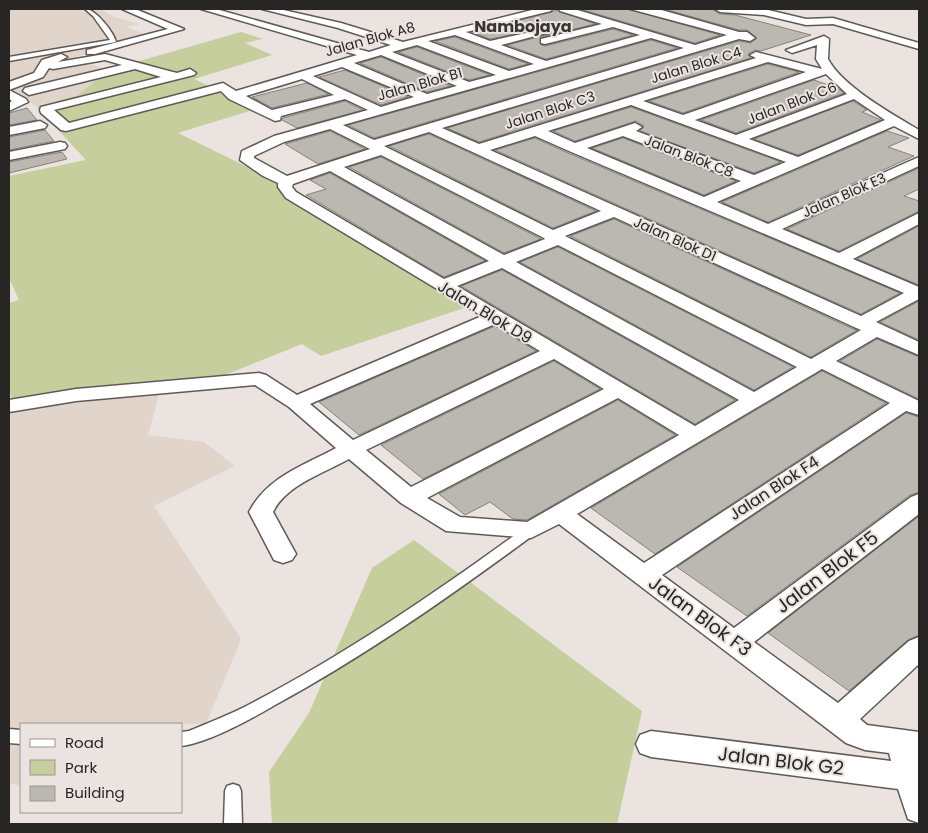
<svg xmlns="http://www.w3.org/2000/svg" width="928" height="833" font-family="Poppins,sans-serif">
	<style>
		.built { fill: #e0d4cb }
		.green { fill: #c5ce9c }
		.building { fill: #bbb8b2; stroke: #85827c }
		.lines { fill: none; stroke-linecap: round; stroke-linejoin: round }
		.service-casing { stroke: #605a57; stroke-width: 3 }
		.minor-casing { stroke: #605a57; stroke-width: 3 }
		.service { fill: #fff; fill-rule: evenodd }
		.minor { fill: #fff; fill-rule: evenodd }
		.labels { text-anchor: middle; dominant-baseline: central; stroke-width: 4; stroke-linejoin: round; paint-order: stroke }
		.far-street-label { font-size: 14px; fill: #282624; stroke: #eae3df }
		.far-quarter-label { font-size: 16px; font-weight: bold; fill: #3a3532; stroke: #eae3df }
		.street-label { font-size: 16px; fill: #282624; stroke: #eae3df }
		.near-street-label { font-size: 19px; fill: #282624; stroke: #eae3df }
	</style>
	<rect width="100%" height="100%" fill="#eae3df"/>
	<!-- built -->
	<g class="built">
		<path d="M9 9H100L114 17 140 24 126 27 152 37 71 58 108 70 78 95 37 107 9 88Z"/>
		<path d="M163 380 148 435 204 442 235 466 154 506 241 639 206 724H21V785L9 784V414L13 404Z"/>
	</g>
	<!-- green -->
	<g class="green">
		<path d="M241 32 263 39 245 43 272 55 194 79 256 109 178 133 276 181 286 197 467 307 321 356 302 344 215 379 163 380 13 404 9 388V303L19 300 9 278V176L86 160 37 107 78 95 108 70Z"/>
		<path d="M414 540 642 711 617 824H272L269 772 309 713 372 568Z"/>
	</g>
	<!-- building -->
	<g class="building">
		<path d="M580 9H628L720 35 695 43Z"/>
		<path d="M664 9H712L720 14 735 15 811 35 761 51 755 50 748 54 751 58 479 142 447 128 739 41 751 43 757 38 747 30H739Z"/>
		<path d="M558 10 595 24 541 37V45L545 46 613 29 633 35 546 59 507 45 558 32 559 25 490 39 472 32Z"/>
		<path d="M455 37 528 64 509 69 435 41Z"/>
		<path d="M651 40 677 48 374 138 348 125Z"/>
		<path d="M417 47 490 75 469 80 398 52Z"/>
		<path d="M381 57 451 86 427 92 360 63Z"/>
		<path d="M768 64 799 72 683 113 649 101Z"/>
		<path d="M345 70 408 97 381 105 319 77Z"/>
		<path d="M814 80 837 88 844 93 736 133 701 120Z"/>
		<path d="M307 83 329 94 272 108 252 97Z"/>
		<path d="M345 101 363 110 297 128 282 120 283 118Z"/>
		<path d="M853 101 867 110 862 112 881 120 798 155 754 139Z"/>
		<path d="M631 107 781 162 754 173 640 131 644 126 636 121 575 141 553 131Z"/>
		<path d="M27 108 37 120 9 125V113Z"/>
		<path d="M45 130 54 141 9 150V137Z"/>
		<path d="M330 131 365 149 318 164 285 144Z"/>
		<path d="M887 131 909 138 888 147 914 156 768 222 722 202Z"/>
		<path d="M429 134 596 211 553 228 389 146Z"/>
		<path d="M535 138 568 153 900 293 861 314 495 150Z"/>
		<path d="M623 138 736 181 704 195 592 148Z"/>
		<path d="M62 152 67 159 9 173V162Z"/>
		<path d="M381 157 541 239 504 253 349 167Z"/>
		<path d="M919 168V189L904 196 919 201V211L839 251 787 229Z"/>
		<path d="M330 173 485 261 444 277 306 195 326 189 310 180Z"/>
		<path d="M614 219 853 329 857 330 811 357 570 236Z"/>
		<path d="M919 226V285L857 259Z"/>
		<path d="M558 247 793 367 754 390 520 262Z"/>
		<path d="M502 270 735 400 695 424 461 286Z"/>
		<path d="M919 301V340L880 322Z"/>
		<path d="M495 326 536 351 359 435 319 402Z"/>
		<path d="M877 339 919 357V399L840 361Z"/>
		<path d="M554 361 600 389 423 479 381 445Z"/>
		<path d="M822 371 886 403 655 554 591 508Z"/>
		<path d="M618 400 675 435 527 520 513 519 490 502 465 515 439 494Z"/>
		<path d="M906 413 919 417V492L910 495 747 616 677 567Z"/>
		<path d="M919 516V635L908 640 849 691 768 633Z"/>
	</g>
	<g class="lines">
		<!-- service casing -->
		<g class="service-casing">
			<g id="service">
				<path d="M85 9C96 9 114 33 116 42L9 61V57L110 40 93 16Z"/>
				<path d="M531 526 536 527 537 530 536 533C452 595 367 655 275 705 251 719 208 743 181 746V732L189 731C210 722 232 714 252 703 348 653 438 591 526 527Z"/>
				<path d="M9 729 21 730V744L9 743Z"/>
				<path d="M233 784 239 786 241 791 242 824H224L225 791 227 786Z"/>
			</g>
		</g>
		<!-- minor casing -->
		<g class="minor-casing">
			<g id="minor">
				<path d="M122 9H135L184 29 95 54H87V50L168 29Z"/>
				<path d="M201 9H216L369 52 391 45 338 28 262 9H279L341 23 403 42 536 9H552L551 11 466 32 490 41 558 26V30L501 45 546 61 640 35 613 27 545 44 541 43V39L602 24 560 11 559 9H574L695 45 727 35 630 9H658L739 32H747L755 38 750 41 739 39 442 128 479 144 756 58 750 55 756 52 822 69 816 59 817 45 792 53 786 50 824 36 829 39 828 59C842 86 892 114 919 130V139L894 126 717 202 768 224 919 157V166L782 229 839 253 919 213V224L853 259 919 287V299L876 322 919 342V355L877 337 836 361 919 401V415L906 411 662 575 734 628 911 497 919 494V514L754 642 838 703 909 641 919 637V664L860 719 867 725 919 732V823L908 819 898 789 651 757 640 753 636 744 640 735 651 731 891 761 889 753 865 750 846 743 559 524 531 538 446 531 401 503 349 459C324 473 286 485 273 512L296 554 292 560 283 563 274 560 249 512C267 477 303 466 336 448L289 407 255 385 76 401 9 412V400L76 389 259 373 266 375 297 395 482 316 286 198 278 187V183L263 176 240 160 242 151 274 136 368 110 345 99 281 116 280 120 275 121 229 99 221 91 66 131 61 130 41 113 40 110 41 107 161 77 135 69 29 95 23 91 25 88 122 65 105 60 53 69 49 68 43 77 9 90V82L34 73 42 60 61 54 67 57 58 62 105 54 169 71 177 73 190 69 196 73 194 75 54 110 69 123 223 83 236 91 357 55ZM455 35 534 64 509 71 428 41ZM651 38 684 48 374 140 343 125ZM417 45 496 75 469 82 392 52ZM381 55 457 86 427 94 354 63ZM768 62 806 72 683 115 643 101ZM342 67 414 97 381 107 313 76ZM826 74 847 94 736 135 695 120ZM302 79 334 95 272 110 246 96ZM854 99 885 120 798 157 749 139ZM631 105 786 162 754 175 636 131 642 127 635 123 575 143 548 131ZM330 129 370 149 287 176 254 158V156L284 142ZM429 132 601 211 553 230 384 146ZM535 136 569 151 904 293 861 316 490 150ZM623 136 741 181 704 197 587 148ZM381 155 544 238 545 239 504 255 344 167ZM330 171 489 261 444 279 296 192 292 187 293 184ZM614 217 854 327 861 330 811 359 565 236ZM558 245 797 367 754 392 516 262ZM502 268 739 400 695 426 457 286ZM495 324 540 351 353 440 310 404ZM554 359 604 389 411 487 366 450ZM822 369 890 403 644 563 577 514ZM618 398 679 435 527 522 460 517 427 498Z"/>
				<path d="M715 9H764L806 19 833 18 919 43V49L833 24 806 25 764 15 720 12Z"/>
				<path d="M9 90 26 99 28 102 9 111V103L12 101 9 99Z"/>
				<path d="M40 121 47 125 45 128 9 135V127Z"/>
				<path d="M60 142 65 143 67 146 65 149 9 160V152Z"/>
			</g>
		</g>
		<!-- service -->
		<use href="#service" class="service"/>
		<!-- minor -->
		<use href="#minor" class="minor"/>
	</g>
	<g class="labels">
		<!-- far-street labels -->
		<g class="far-street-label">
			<text transform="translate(370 39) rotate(-16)">Jalan Blok A8</text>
			<text transform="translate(696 65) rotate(-17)">Jalan Blok C4</text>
			<text transform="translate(420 84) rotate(-16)">Jalan Blok B1</text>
			<text transform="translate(792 103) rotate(-21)">Jalan Blok C6</text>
			<text transform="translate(550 110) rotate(-18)">Jalan Blok C3</text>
			<text transform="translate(689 156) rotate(21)">Jalan Blok C8</text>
			<text transform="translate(844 195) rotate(-24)">Jalan Blok E3</text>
			<text transform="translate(675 239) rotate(24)">Jalan Blok D1</text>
		</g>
		<!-- far-quarter labels -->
		<g class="far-quarter-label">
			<text x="523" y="26">Nambojaya</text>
		</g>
		<!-- street labels -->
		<g class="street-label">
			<text transform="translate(485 312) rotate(31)">Jalan Blok D9</text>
			<text transform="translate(774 488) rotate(-33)">Jalan Blok F4</text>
		</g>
		<!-- near-street labels -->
		<g class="near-street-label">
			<text transform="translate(827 572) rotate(-37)">Jalan Blok F5</text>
			<text transform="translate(700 616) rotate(36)">Jalan Blok F3</text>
			<text transform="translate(781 761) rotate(7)">Jalan Blok G2</text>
		</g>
	</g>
	<!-- border -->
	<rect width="928" height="833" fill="none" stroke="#282624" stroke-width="20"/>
	<!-- legend -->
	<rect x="20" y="723" width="162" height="90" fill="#eae3df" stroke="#9c9794"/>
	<rect x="30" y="739" width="25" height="8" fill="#ffffff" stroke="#9c9794"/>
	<text x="65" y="748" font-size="15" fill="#282624">Road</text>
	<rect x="30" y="760" width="25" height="15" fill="#c5ce9c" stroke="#9c9794"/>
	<text x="65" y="773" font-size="15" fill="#282624">Park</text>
	<rect x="30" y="786" width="25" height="15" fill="#bbb8b2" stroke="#9c9794"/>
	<text x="65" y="798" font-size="15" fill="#282624">Building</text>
</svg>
